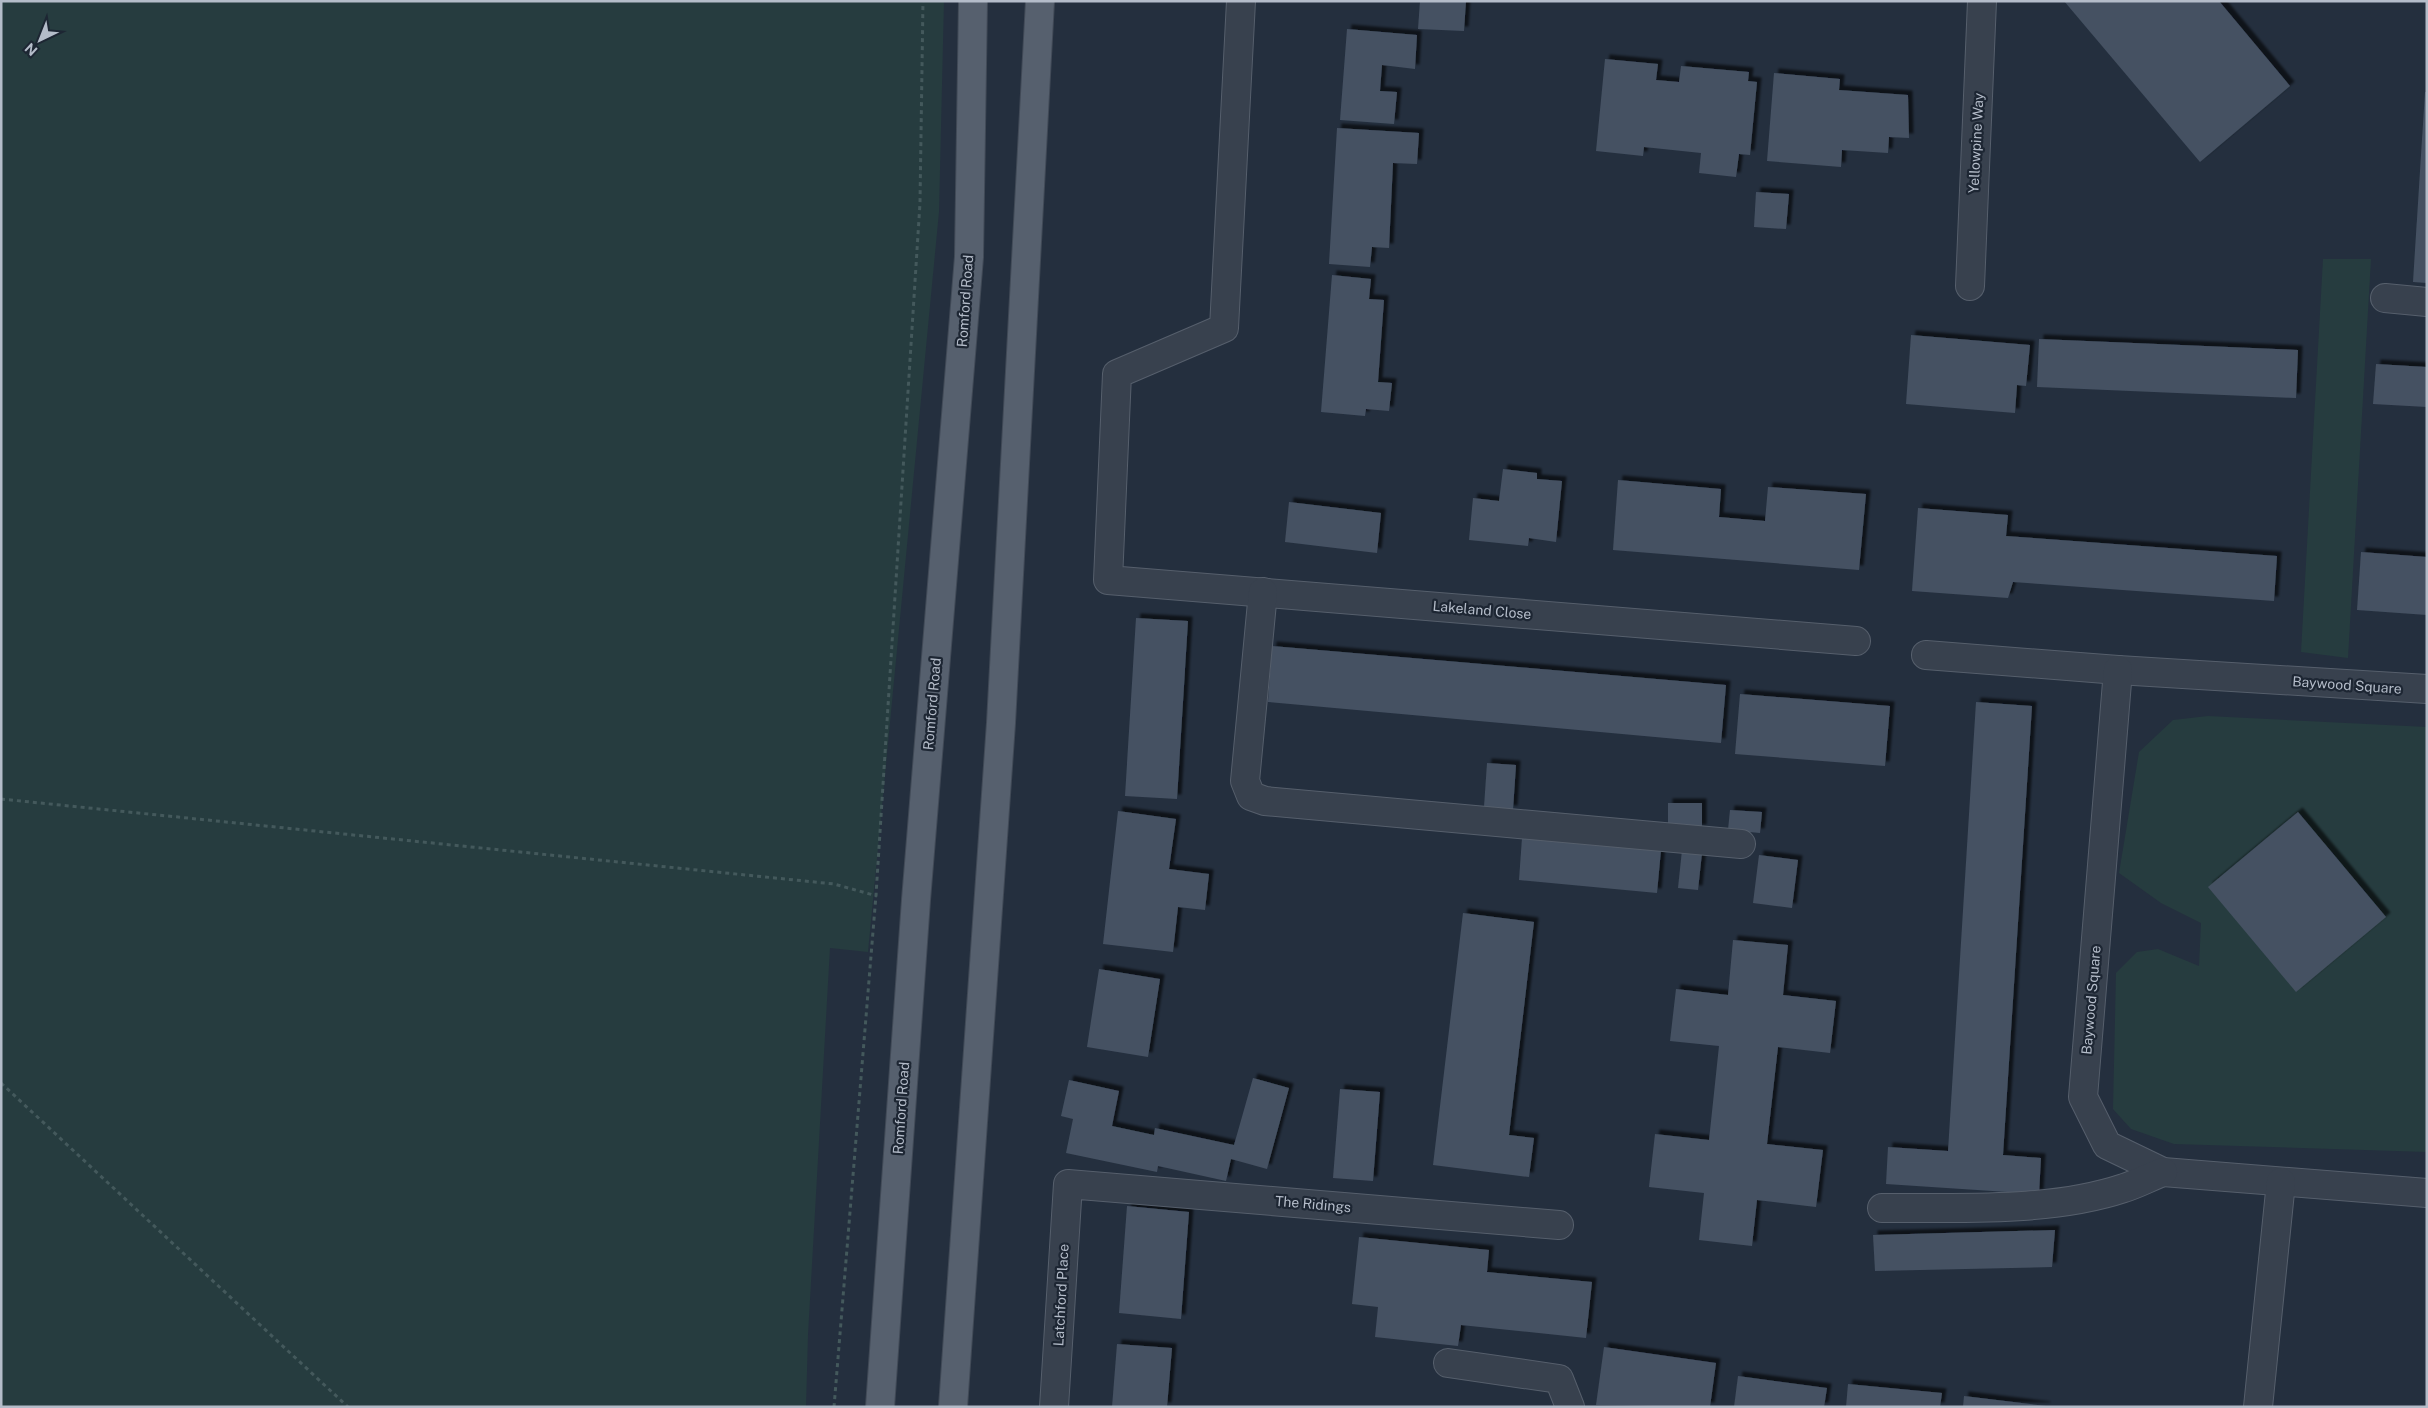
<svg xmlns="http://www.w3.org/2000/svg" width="2428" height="1408" font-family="'Public Sans',sans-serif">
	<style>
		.green { fill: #263c3f }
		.building { fill: #455162; filter: url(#shadow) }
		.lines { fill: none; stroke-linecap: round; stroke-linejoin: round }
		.minor-casing { stroke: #565f6c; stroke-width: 30 }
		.major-casing { stroke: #414a57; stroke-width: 30 }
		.path { stroke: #44595c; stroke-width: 3; stroke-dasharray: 4 4; stroke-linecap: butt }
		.minor { stroke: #38414e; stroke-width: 28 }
		.major { stroke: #56606e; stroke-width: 28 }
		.labels { text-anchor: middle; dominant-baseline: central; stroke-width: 4.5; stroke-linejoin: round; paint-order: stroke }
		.street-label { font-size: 14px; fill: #b4bcc9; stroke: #1d2633 }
	</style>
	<defs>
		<filter id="shadow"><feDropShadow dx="4.5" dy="-4.5" stdDeviation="1" flood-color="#0009"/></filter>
	</defs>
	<rect width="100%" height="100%" fill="#242f3e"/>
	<!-- green -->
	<g class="green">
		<path d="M1 1H944L939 212 868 952 830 948 808 1335 806 1407H1Z"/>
		<path d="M2323 259H2371L2348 658 2301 652Z"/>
		<path d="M2208 716 2427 727V1152L2174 1144 2131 1129 2113 1109 2116 973 2137 952 2158 949 2199 966 2201 923 2161 903 2119 873 2139 752 2173 720Z"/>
	</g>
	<!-- building -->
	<g class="building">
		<path d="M1420 1H1466L1464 31 1418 29Z"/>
		<path d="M2064 1H2219L2290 86 2200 162Z"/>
		<path d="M1347 29 1417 35 1415 69 1382 65 1380 91 1397 92 1394 124 1340 120Z"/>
		<path d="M1605 59 1658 64 1656 80 1679 82 1681 66 1749 72 1748 81 1757 82 1750 155 1739 154 1736 177 1699 173 1701 153 1644 147 1643 156 1596 151Z"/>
		<path d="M1774 73 1840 79 1839 90 1908 95 1909 138 1889 137 1888 153 1842 150 1841 167 1767 161Z"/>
		<path d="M2425 92H2427V283L2413 282Z"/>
		<path d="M1337 128 1419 133 1417 164 1393 163 1389 248 1372 247 1370 267 1329 264Z"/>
		<path d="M1756 192 1789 194 1786 229 1754 227Z"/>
		<path d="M1332 275 1371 279 1369 299 1384 300 1378 382 1392 383 1389 411 1366 409 1365 416 1321 412Z"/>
		<path d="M1911 335 2030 345 2026 386 2017 385 2015 413 1906 404Z"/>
		<path d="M2039 339 2298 350 2296 398 2037 387Z"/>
		<path d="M2376 364 2427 367V407L2373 404Z"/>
		<path d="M1503 469 1537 473V479L1562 481 1556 542 1529 538 1528 546 1469 540 1473 498 1499 501Z"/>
		<path d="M1618 480 1721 489 1719 517 1765 521 1768 487 1866 494 1859 570 1613 550Z"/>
		<path d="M1289 502 1381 513 1377 553 1285 542Z"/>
		<path d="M1918 508 2008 515 2006 536 2277 556 2274 601 2013 582 2008 598 1912 591Z"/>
		<path d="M2361 552 2427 557V615L2357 610Z"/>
		<path d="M1136 618 1188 621 1177 799 1125 796Z"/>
		<path d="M1272 646 1726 685 1721 743 1268 702Z"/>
		<path d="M1740 694 1890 706 1885 766 1735 754Z"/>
		<path d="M1976 702 2032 706 2003 1155 2041 1158 2039 1194 1886 1184 1888 1147 1948 1151Z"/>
		<path d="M1487 763 1516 765 1513 810 1484 807Z"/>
		<rect x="1668" y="803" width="34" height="26"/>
		<path d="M1730 810 1762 812 1760 833 1728 830Z"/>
		<path d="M1118 811 1176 819 1169 869 1209 874 1205 910 1178 907 1173 952 1103 944Z"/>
		<path d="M2298 812 2386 917 2296 992 2208 887Z"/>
		<path d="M1522 838 1661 850 1657 893 1519 880Z"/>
		<path d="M1682 850 1702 853 1698 890 1678 888Z"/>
		<path d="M1759 855 1798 860 1792 908 1753 903Z"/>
		<path d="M1463 913 1534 922 1509 1135 1534 1138 1529 1177 1433 1165Z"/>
		<path d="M1733 940 1788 945 1783 995 1836 1001 1830 1053 1778 1047 1767 1144 1823 1150 1816 1207 1757 1200 1752 1246 1699 1240 1704 1193 1649 1187 1655 1134 1709 1140 1719 1046 1670 1041 1676 989 1728 995Z"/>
		<path d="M1099 969 1160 979 1148 1057 1087 1047Z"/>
		<path d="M1253 1078 1289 1088 1267 1169 1231 1159 1226 1181 1158 1166 1157 1172 1066 1153 1073 1119 1061 1116 1069 1080 1119 1091 1112 1126 1154 1135 1155 1128 1234 1145Z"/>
		<path d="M1340 1089 1380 1092 1373 1181 1333 1178Z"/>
		<path d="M1127 1206 1189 1212 1181 1319 1119 1313Z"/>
		<path d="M2055 1230 2052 1267 1875 1271 1873 1235Z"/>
		<path d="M1359 1237 1489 1250 1487 1272 1592 1282 1586 1338 1461 1325 1458 1346 1375 1337 1378 1307 1352 1304Z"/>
		<path d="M1117 1344 1172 1348 1167 1407H1112Z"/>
		<path d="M1604 1347 1716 1363 1710 1407 1596 1405Z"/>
		<path d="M1738 1376 1827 1388 1824 1407H1734Z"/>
		<path d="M1848 1384 1942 1393 1940 1407H1846Z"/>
		<path d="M1964 1396 2046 1406V1407H1963Z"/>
	</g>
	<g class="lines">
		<!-- minor casing -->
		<g class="minor-casing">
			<g id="minor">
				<path d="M1241 1 1224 328 1117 374 1108 580 1856 641"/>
				<path d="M1970 286 1982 1"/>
				<path d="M2385 298 2427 302"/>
				<path d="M1263 592 1245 781 1251 796 1265 801 1741 844"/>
				<path d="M1926 655 2118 670 2427 689"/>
				<path d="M2118 670 2083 1097 2107 1145 2163 1172 2427 1193"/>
				<path d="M1882 1208C1959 1207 2049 1213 2124 1188 2137 1184 2150 1177 2163 1172"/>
				<path d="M1448 1363 1559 1379 1570 1407"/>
				<path d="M1054 1407 1068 1184 1559 1225"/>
				<path d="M2258 1407 2281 1182"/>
			</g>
		</g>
		<!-- major casing -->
		<g class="major-casing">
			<g id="major">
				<path d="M880 1407 916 900 969 257 973 1"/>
				<path d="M953 1407 1001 723 1040 1"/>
			</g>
		</g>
		<!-- path -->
		<g class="path">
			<path d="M1 799 834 884 877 896"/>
			<path d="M1 1083 348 1407"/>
			<path d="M834 1407 876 895 920 203 923 1"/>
		</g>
		<!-- minor -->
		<use href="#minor" class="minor"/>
		<!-- major -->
		<use href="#major" class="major"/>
	</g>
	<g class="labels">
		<!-- street labels -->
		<g class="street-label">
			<text transform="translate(1976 143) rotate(-87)">Yellowpine Way</text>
			<text transform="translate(965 301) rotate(-86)">Romford Road</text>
			<text transform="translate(1482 610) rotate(5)">Lakeland Close</text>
			<text transform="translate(2347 685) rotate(4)">Baywood Square</text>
			<text transform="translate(932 704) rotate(-85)">Romford Road</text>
			<text transform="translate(2091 1000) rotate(-85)">Baywood Square</text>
			<text transform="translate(901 1108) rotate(-86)">Romford Road</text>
			<text transform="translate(1313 1204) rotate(5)">The Ridings</text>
			<text transform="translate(1061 1295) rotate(-87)">Latchford Place</text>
		</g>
	</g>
	<!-- border -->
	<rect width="2428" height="1408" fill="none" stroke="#b4bcc9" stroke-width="5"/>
	<!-- north arrow -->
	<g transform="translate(40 40) rotate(223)" stroke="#1d2633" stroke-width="4" paint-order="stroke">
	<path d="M0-4L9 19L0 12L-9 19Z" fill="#b4bcc9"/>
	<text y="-8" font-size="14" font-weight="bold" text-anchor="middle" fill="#b4bcc9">N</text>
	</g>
</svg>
